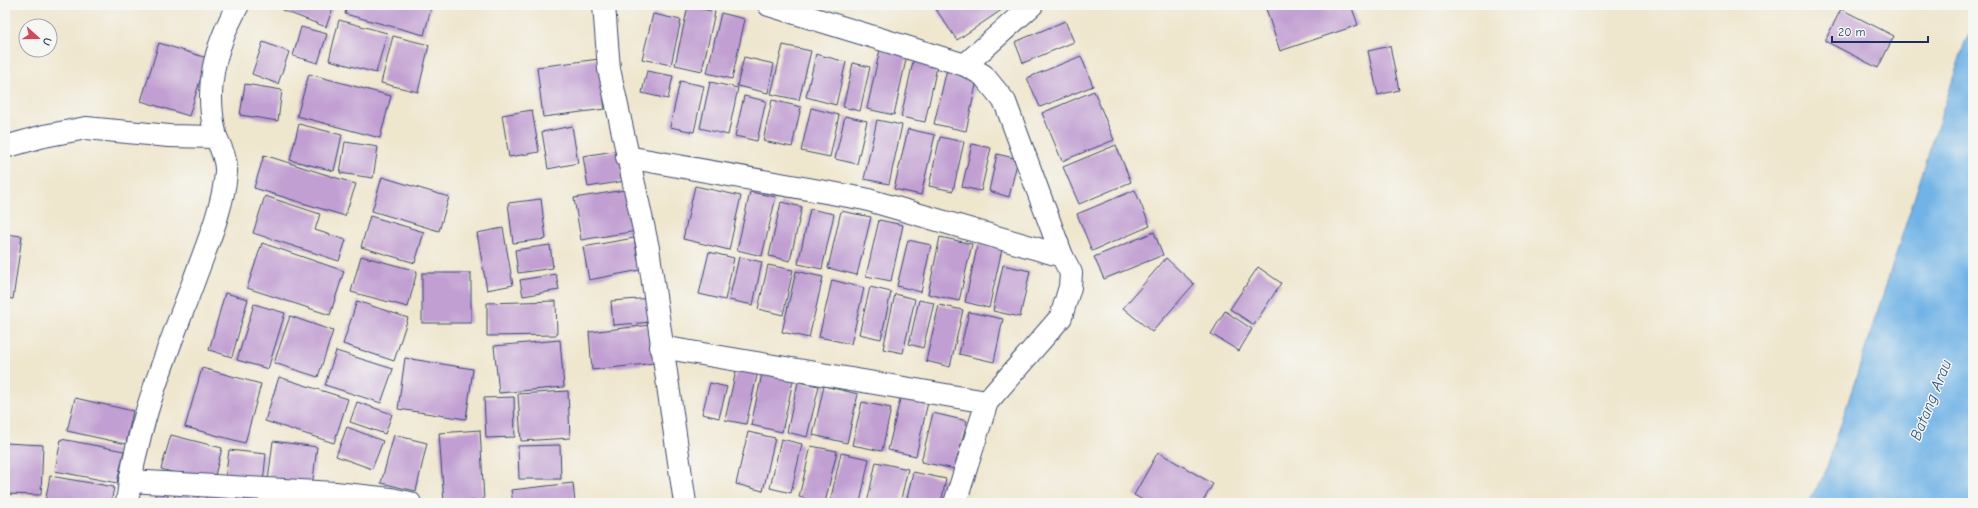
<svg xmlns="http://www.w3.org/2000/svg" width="1978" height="508" font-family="'Comic Neue',sans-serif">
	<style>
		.water { fill: #71b3e6; stroke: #4671a2 }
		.building { fill: #c19fd2 }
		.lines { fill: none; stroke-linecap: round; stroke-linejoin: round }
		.minor-casing { stroke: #3b4a6f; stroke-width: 24 }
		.minor { stroke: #fff; stroke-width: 22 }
		.labels { text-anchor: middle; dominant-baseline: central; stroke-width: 3; stroke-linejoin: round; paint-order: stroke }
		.water-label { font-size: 16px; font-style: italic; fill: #355787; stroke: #f6f6f2 }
	</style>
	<rect width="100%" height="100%" fill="#f6f6f2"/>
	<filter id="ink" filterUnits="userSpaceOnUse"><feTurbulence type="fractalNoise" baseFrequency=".025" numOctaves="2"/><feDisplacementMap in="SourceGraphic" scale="8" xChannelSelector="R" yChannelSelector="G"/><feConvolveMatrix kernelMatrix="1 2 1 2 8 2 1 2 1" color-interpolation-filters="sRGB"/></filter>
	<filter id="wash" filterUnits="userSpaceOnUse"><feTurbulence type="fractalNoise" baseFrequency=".012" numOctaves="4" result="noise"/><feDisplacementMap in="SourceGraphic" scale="16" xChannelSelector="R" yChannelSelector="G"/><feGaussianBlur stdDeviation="0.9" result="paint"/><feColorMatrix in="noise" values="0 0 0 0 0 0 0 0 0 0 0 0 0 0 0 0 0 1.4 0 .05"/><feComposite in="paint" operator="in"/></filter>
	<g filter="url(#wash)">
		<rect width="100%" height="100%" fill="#efe6ce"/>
		<!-- water -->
		<path class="water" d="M1973 27V503H1807L1824 476 1965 42Z"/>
		<g id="blocks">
			<!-- building -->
			<g class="building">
				<path d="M284 5H334L326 27 282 10Z"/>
				<path d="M347 5H432L424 35 345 14Z"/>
				<path d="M933 5H1009L957 40Z"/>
				<path d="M1268 5H1351L1358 25 1280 51 1265 6Z"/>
				<path d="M688 6 715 12 702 71 675 65Z"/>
				<path d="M1841 9 1894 36 1878 68 1825 41Z"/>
				<path d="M721 13 745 19 732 79 707 73Z"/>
				<path d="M653 14 681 20 671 65 642 59Z"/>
				<path d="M339 20 387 33 376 73 329 60Z"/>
				<path d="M1065 21 1074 42 1023 63 1015 42Z"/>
				<path d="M301 27 327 34 318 63 293 56Z"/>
				<path d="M393 36 429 45 418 92 381 83Z"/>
				<path d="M263 42 289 52 278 84 252 74Z"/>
				<path d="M159 43 207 58 189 116 141 101Z"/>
				<path d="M783 45 811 51 799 100 771 94Z"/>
				<path d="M1390 46 1399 90 1378 95 1368 51Z"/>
				<path d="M880 49 907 55 894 115 867 109Z"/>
				<path d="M816 54 846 62 836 105 806 97Z"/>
				<path d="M1081 56 1093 86 1040 107 1027 78Z"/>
				<path d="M744 57 774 64 768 93 737 86Z"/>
				<path d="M914 57 938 62 925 122 901 117Z"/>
				<path d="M599 59 605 109 543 117 537 67Z"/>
				<path d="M853 63 870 67 860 111 843 107Z"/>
				<path d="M947 69 978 76 966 131 934 124Z"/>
				<path d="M647 71 673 76 668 99 642 93Z"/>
				<path d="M309 74 391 96 380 138 297 116Z"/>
				<path d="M680 81 704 86 694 132 670 127Z"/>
				<path d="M710 82 738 88 728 135 700 128Z"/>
				<path d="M245 84 282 90 278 121 240 115Z"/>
				<path d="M1094 91 1114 140 1062 161 1042 113Z"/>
				<path d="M744 96 766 101 757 141 735 136Z"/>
				<path d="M772 100 801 107 792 147 763 141Z"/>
				<path d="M811 108 839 115 830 157 801 151Z"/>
				<path d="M532 110 539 152 509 157 502 115Z"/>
				<path d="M845 116 867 121 857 164 835 159Z"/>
				<path d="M877 120 902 125 889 184 864 179Z"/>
				<path d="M299 124 342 135 334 171 290 160Z"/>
				<path d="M572 126 578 163 548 169 542 132Z"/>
				<path d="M908 129 935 135 921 195 894 189Z"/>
				<path d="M940 137 964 142 953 191 929 186Z"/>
				<path d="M345 142 378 147 373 178 340 173Z"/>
				<path d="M972 144 991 148 981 191 962 187Z"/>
				<path d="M1116 145 1131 182 1079 204 1063 167Z"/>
				<path d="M620 150 625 181 588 187 583 156Z"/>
				<path d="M997 154 1018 159 1009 197 989 191Z"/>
				<path d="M264 155 356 184 345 216 254 188Z"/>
				<path d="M382 177 449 197 439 231 372 211Z"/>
				<path d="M695 186 741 196 729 250 683 239Z"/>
				<path d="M631 189 637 231 581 240 574 198Z"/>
				<path d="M1135 190 1150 226 1092 251 1077 214Z"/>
				<path d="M750 192 776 197 762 256 737 250Z"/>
				<path d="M265 196 320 214 315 230 346 240 339 261 253 233Z"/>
				<path d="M541 199 546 239 513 243 508 203Z"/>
				<path d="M781 202 802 207 790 261 769 256Z"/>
				<path d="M810 209 834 214 822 269 798 264Z"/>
				<path d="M841 211 871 217 857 275 828 268Z"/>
				<path d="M370 216 424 232 415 263 361 247Z"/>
				<path d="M879 220 903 225 891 281 866 276Z"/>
				<path d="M503 228 513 285 487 290 477 233Z"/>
				<path d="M1154 232 1163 255 1104 279 1094 257Z"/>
				<path d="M5 234 22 236 13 299 5 298Z"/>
				<path d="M940 237 972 244 959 301 928 294Z"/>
				<path d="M634 238 640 270 589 280 583 247Z"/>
				<path d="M908 240 931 245 921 292 897 286Z"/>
				<path d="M262 243 344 271 330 315 247 288Z"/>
				<path d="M978 243 1002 249 989 308 965 302Z"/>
				<path d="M550 245 553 268 518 273 515 250Z"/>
				<path d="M709 252 734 258 725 300 699 294Z"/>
				<path d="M361 256 417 271 408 307 351 292Z"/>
				<path d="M739 257 762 262 753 305 729 300Z"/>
				<path d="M1166 258 1194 284 1152 332 1123 308Z"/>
				<path d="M768 265 793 270 783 315 758 309Z"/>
				<path d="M1003 265 1030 271 1020 317 993 311Z"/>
				<path d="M1258 267 1281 283 1254 325 1230 309Z"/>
				<path d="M796 271 823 277 809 338 782 332Z"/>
				<rect x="422" y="273" width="49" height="50"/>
				<path d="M556 274 559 290 523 296 520 280Z"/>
				<path d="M832 280 864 288 851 344 819 337Z"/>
				<path d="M870 287 891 292 881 339 859 334Z"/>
				<path d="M225 293 248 299 232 357 209 350Z"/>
				<path d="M895 294 915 299 903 353 883 349Z"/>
				<path d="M652 298 654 322 613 325 611 301Z"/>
				<path d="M919 300 934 303 923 348 909 344Z"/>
				<path d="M357 301 408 318 394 361 343 344Z"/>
				<path d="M556 301 557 335 487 336V303Z"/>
				<path d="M254 304 285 313 268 369 237 360Z"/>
				<path d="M939 305 963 310 950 367 926 361Z"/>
				<path d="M1225 311 1252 329 1239 351 1211 334Z"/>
				<path d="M969 312 1003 319 994 362 959 354Z"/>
				<path d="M290 316 333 331 318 377 274 363Z"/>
				<path d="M651 325 655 363 592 370 589 332Z"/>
				<path d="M560 340 564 387 499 393 494 346Z"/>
				<path d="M336 351 393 369 381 403 325 385Z"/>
				<path d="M405 358 473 369 466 419 398 409Z"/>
				<path d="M737 366 758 371 746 424 725 420Z"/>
				<path d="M202 368 261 384 245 443 185 427Z"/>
				<path d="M763 369 794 376 782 432 751 425Z"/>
				<path d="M279 377 348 399 334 443 265 421Z"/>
				<path d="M798 382 819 386 807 437 787 432Z"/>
				<path d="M710 383 727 387 719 418 702 414Z"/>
				<path d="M824 386 858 394 847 443 813 435Z"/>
				<path d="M568 391 570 438 521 441 518 394Z"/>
				<path d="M901 395 928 402 916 456 888 450Z"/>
				<path d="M514 397 515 437 486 438 484 398Z"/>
				<path d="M75 398 133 411 126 444 67 431Z"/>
				<path d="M357 402 392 414 385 434 350 422Z"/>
				<path d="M862 402 891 408 882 451 852 445Z"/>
				<path d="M933 413 967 421 955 469 921 462Z"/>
				<path d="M347 427 383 441 372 469 336 456Z"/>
				<path d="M480 430 484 500 444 503 439 433Z"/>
				<path d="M748 432 775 438 763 491 736 484Z"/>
				<path d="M171 435 222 448 213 483 161 469Z"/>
				<path d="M394 435 427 443 416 491 381 483Z"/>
				<path d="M61 439 124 451 117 483 55 471Z"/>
				<path d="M781 439 802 444 791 493 770 488Z"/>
				<path d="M273 441 317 447 312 487 268 481Z"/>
				<path d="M5 443 43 445 41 495 5 494Z"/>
				<path d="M560 445 561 479H519L518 446Z"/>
				<path d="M811 446 837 451 825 503 799 497Z"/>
				<path d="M229 450 266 454 263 483 225 479Z"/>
				<path d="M1158 452 1213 484 1202 503H1148L1134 495Z"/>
				<path d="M841 453 869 459 860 503 830 502Z"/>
				<path d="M876 462 908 469 900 503H867Z"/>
				<path d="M913 472 946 479 941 503H906Z"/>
				<path d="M50 476 114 487 111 503H45Z"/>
				<path d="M573 483 575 503H513L511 490Z"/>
				<path d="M157 486 169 487 167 503H154Z"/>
				<path d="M175 487 198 488V503H174Z"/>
				<rect x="206" y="492" width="32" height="11"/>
				<path d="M245 493 315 498V503H244Z"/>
			</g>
		</g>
	</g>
	<g filter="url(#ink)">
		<use href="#blocks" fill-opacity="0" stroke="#3b4a6f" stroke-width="1"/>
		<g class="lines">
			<!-- minor casing -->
			<g class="minor-casing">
				<g id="minor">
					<path d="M604 5 609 69 648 248 685 503"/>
					<path d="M769 5 965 65 983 75 1005 102 1062 256"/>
					<path d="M965 65 1032 5"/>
					<path d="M216 137C204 88 214 49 238 5"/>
					<path d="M5 147 44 136 86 128 169 136 216 137C221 148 227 160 226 172 224 206 205 250 193 283 166 356 136 425 127 503"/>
					<path d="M627 157 865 199 1062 256 1071 273 1070 287 1061 317 987 402 955 503"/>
					<path d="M661 347 987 402"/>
					<path d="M130 481 335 493 391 499 410 503"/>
				</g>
			</g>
			<!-- minor -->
			<use href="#minor" class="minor"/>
		</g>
	</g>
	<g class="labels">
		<!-- water labels -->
		<g class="water-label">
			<text transform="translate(1931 400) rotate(-68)">Batang Arau</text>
		</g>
	</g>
	<!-- margin -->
	<rect width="1978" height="508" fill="none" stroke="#f6f6f2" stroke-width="20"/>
	<!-- north arrow -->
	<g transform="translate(38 38) rotate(111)"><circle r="19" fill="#f6f6f2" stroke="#9ea6b7"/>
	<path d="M0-3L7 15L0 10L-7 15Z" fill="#d1495b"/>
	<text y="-6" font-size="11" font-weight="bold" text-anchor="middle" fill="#1b2f5e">U</text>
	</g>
	<!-- scale -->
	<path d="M1832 36v6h96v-6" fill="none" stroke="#1b2f5e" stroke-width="2"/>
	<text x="1838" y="36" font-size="12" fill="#1b2f5e" stroke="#f6f6f2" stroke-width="3" paint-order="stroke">20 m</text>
</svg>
